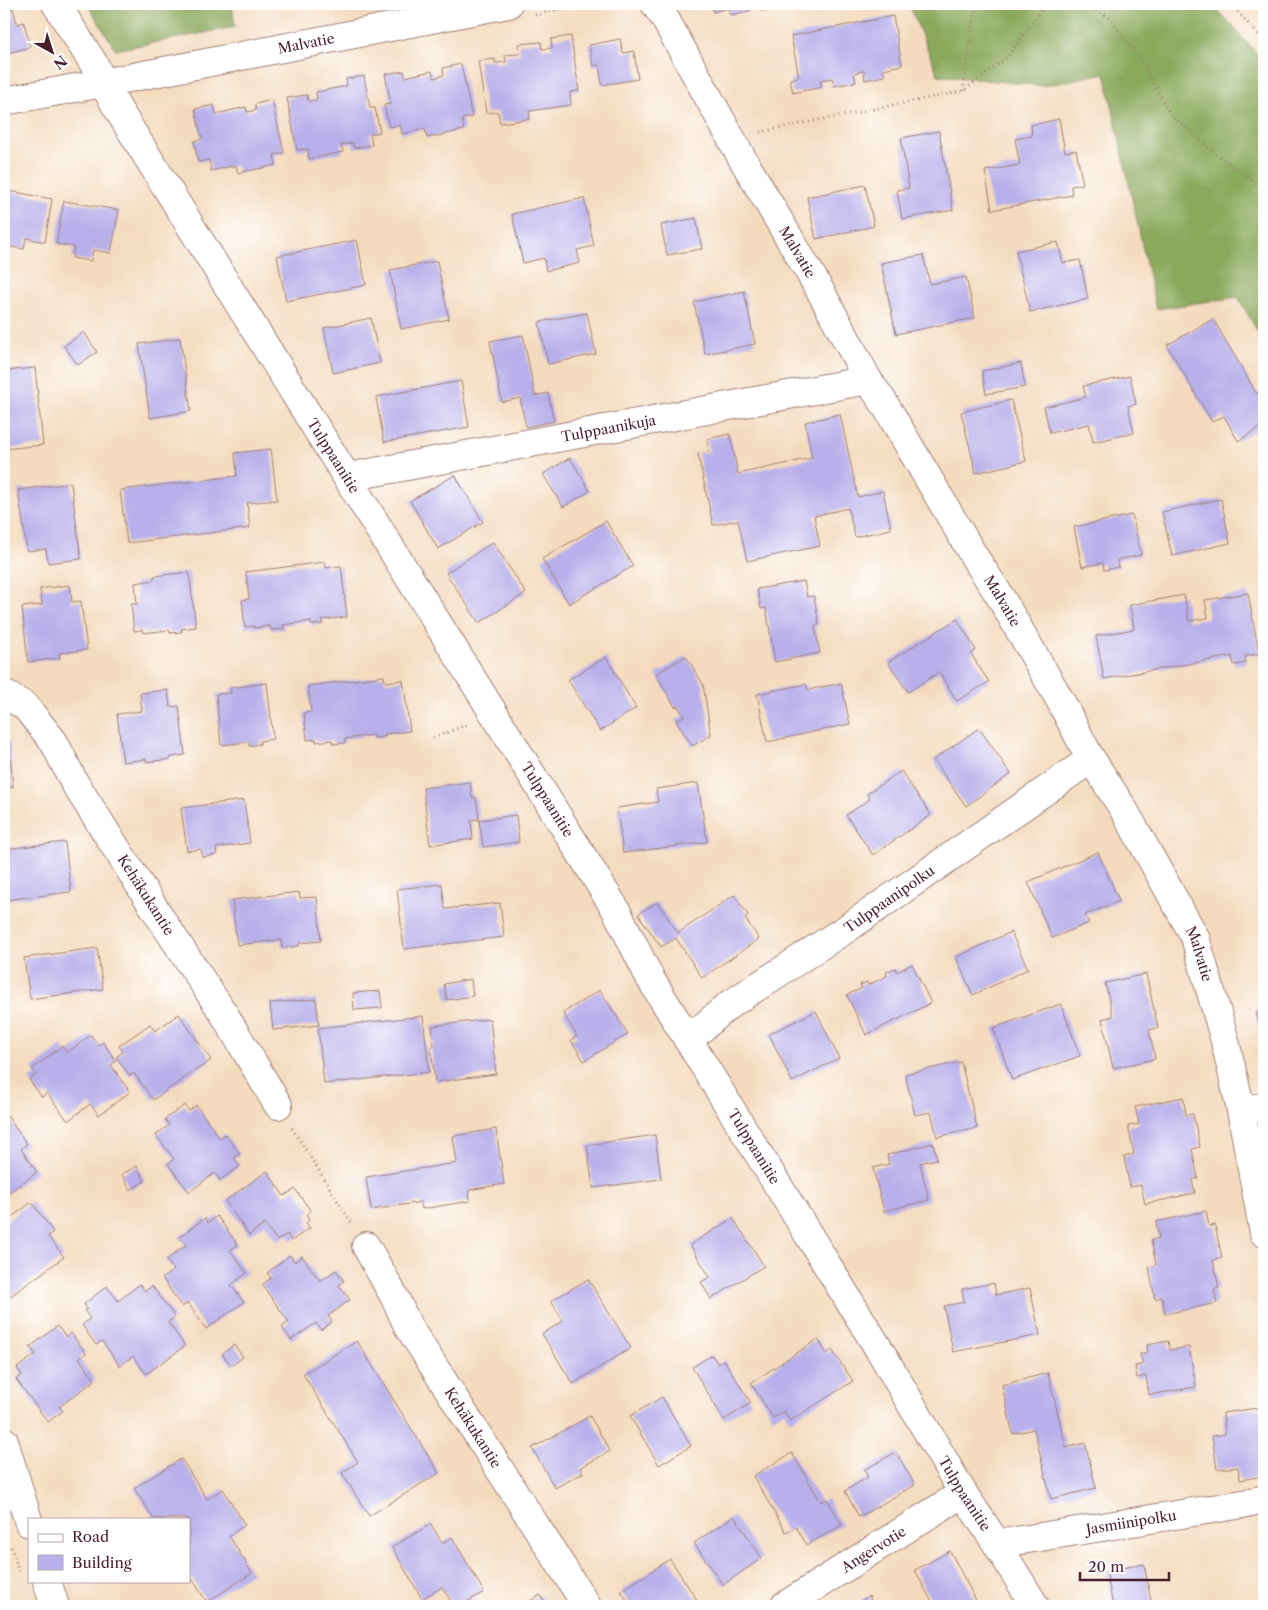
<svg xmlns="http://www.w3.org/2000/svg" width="1268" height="1610" font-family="'Libre Caslon Text',serif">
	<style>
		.forest { fill: #8ba95c; stroke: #6a6444 }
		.building { fill: #b8b0ea }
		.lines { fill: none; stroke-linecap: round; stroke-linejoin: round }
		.street-casing { stroke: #9f7d74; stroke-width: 30 }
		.path { stroke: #9f7d74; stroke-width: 3; stroke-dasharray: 1 4; stroke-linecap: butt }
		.street { stroke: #fff; stroke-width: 28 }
		.labels { text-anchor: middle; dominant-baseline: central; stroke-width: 4; stroke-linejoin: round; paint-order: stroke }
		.street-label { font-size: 14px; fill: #4a1f2b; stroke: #fff }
	</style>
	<rect width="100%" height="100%" fill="#fff"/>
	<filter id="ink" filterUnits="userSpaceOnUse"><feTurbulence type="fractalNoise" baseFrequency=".02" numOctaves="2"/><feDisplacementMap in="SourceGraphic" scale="10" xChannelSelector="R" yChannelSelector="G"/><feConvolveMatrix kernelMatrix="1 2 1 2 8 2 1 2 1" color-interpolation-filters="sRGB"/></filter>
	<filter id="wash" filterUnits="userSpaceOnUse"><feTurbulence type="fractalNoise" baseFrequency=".0096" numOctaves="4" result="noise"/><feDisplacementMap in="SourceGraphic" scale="20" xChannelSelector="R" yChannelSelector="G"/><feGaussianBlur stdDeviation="1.12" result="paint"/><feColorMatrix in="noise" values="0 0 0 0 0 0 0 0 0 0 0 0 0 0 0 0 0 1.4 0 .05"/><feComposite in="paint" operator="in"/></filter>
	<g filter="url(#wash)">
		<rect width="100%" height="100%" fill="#f4dbbe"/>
		<!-- forest -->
		<g class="forest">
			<path d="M87 4H232L235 27 116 50Z"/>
			<path d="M909 4H1213L1264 62V343L1238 297 1156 309 1105 73 1043 86 938 75Z"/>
		</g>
		<g id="blocks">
			<!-- building -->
			<g class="building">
				<path d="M712 4H748L750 11 730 15 728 8 713 12Z"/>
				<path d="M760 4H783L784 7 761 11Z"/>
				<path d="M13 8 17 24 24 22 30 47 4 54V11Z"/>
				<path d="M893 16 902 65 883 69 885 76 865 80 864 71 854 73 856 82 834 86 832 78 820 80 822 87 793 93 790 79 799 77 791 36Z"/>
				<path d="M571 36 579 91 570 92 571 105 529 111 530 119 500 123 498 112 486 113 478 61 495 59V63L506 62 505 55 520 54 519 44 541 42 542 49 552 48 551 39Z"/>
				<path d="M620 39 623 53 634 51 638 79 602 85 599 65 593 66 589 45Z"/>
				<path d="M461 64 472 117 462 119 464 130 427 138 425 129 402 134 400 125 389 127 384 105 391 104 385 74 404 71 405 77 432 71 434 78 444 75 443 68Z"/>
				<path d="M364 76 370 108H375L380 132 370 134 372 145 354 148 353 143 341 145 343 152 309 159 308 149 297 150 287 98 307 95 308 101 317 100 316 92 347 86 346 79Z"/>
				<path d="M272 100 284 153 274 155 276 165 238 173 236 165 211 171 209 160 198 162 194 141 202 139 195 109 214 105 216 114 246 107 247 112 256 110 255 104Z"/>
				<path d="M1059 119 1065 152 1076 150 1083 184 1071 186 1072 195 992 210 985 171 1020 165 1015 139 1032 136 1031 125Z"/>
				<path d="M939 131 953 210 902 219 897 190 909 188 901 138Z"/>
				<path d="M865 185 874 226 816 239 807 197Z"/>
				<path d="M4 190 52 199 45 242 26 238 24 249 5 246 7 235H4Z"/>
				<path d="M584 198 594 246 577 250 580 263 546 271 544 258 523 263 512 214Z"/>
				<path d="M64 201 119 210 111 253 93 250 91 261 72 258 74 247 56 244Z"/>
				<path d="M696 218 702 249 667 255 661 225Z"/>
				<path d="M357 240 366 285 286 301 277 256Z"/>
				<path d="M1058 242 1063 263 1080 260 1088 299 1030 312 1016 251Z"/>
				<path d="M923 255 930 284 966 277 975 318 896 334 881 263Z"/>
				<path d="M437 261 449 319 401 329 390 270Z"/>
				<path d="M744 291 755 344 705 354 694 302Z"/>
				<path d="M587 313 596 354 548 364 539 322Z"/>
				<path d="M371 318 380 363 333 373 324 328Z"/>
				<path d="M1213 319 1257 394 1264 390V425L1238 441 1224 416 1212 422 1167 345Z"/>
				<path d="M84 332 97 352 78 365 64 346Z"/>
				<path d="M523 335 535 396 548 393 554 421 526 427 520 398 502 402 490 341Z"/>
				<path d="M180 338 191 411 150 418 139 344Z"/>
				<path d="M1021 363 1025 387 986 394 982 371Z"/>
				<path d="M35 368 43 445 4 449V371Z"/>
				<path d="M1130 376 1136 404 1128 406 1134 433 1093 442 1089 424 1050 433 1044 407 1086 397 1083 386Z"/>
				<path d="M461 381 469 427 384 442 376 397Z"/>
				<path d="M1011 400 1026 461 976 473 961 412Z"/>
				<path d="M840 414 858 497 883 491 891 529 855 537 848 508 814 516 820 546 747 561 738 520 713 525 698 454 709 452 707 439 730 434 738 474 812 458 805 422Z"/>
				<path d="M271 449 277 500 247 503 250 528 127 543 120 490 237 476 235 453Z"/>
				<path d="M570 458 590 491 563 507 543 474Z"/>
				<path d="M455 475 483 522 438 549 410 501Z"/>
				<path d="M71 483 81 559 48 563 46 549 27 551 18 490Z"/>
				<path d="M1221 499 1230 543 1172 556 1162 512Z"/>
				<path d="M1132 515 1141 555 1117 560 1119 567 1104 570 1103 563 1082 567 1074 527Z"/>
				<path d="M606 521 633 566 569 604 542 559Z"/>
				<path d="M493 542 526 593 479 623 446 573Z"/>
				<path d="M325 562 326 568 341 566 347 617 322 620 323 624 311 625V621L283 625 284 629 271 630 270 626 254 628V626L245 627 242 600 249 599 246 572Z"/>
				<path d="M189 572 196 627 181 629 182 632 170 633 169 630 143 633V630L134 631 131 604H137L135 583 154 580V576Z"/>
				<path d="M804 581 807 597 814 596 819 625 815 626 820 653 775 662 766 608 761 609 757 589Z"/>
				<path d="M70 585 72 602 81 601 87 650 59 653 60 658 28 662 22 607 42 605 40 589Z"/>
				<path d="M1248 593 1259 654 1245 656 1246 663 1234 665 1232 656 1104 679 1096 636 1134 629 1130 605 1184 595 1189 621 1208 618 1205 600Z"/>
				<path d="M957 619 976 650 971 654 989 682 957 701 939 672 908 692 888 662Z"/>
				<path d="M686 656 703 684 711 735 692 746 676 720 684 716 678 706 675 707 656 674Z"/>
				<path d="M606 657 636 708 600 731 568 680Z"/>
				<path d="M384 676 385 682 403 680 410 731 384 734 385 737 374 738 373 735 345 739V743L333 744 332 740 316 742V739L307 740 304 713 311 712 308 686Z"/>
				<path d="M267 683 273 739 260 741V744L249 746V742L221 745 216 694 231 693 230 688Z"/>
				<path d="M841 683 850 724 767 742 757 694 806 684 808 690Z"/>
				<path d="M168 690 170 707 179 706 185 755 171 757V759L146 762V759L123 762 117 714 142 711 140 693Z"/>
				<path d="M979 728 1011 774 966 806 933 760Z"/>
				<path d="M9 742 13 787 4 788V743Z"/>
				<path d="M901 771 931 815 873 855 846 815 870 799 867 794Z"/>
				<path d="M470 782 472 798 476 797 479 819 471 820 473 839 430 845 423 788Z"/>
				<path d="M698 783 707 842 623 853 617 808 658 802 656 789Z"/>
				<path d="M244 800 250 843 216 848 217 855 202 857 201 849 187 851 181 808Z"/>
				<path d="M516 815 519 842 483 847 479 820Z"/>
				<path d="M65 842 71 892 4 900V849Z"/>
				<path d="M1098 852 1119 901 1085 915 1089 923 1052 938 1028 882Z"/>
				<path d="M442 884 445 909 500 903 504 937 404 949 397 889Z"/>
				<path d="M299 892 300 898 317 897 321 941 299 943V946L282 948 281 940 237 945 232 900Z"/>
				<path d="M734 895 748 915 745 918 759 939 702 978 676 938 661 947 638 914 657 902 678 933Z"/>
				<path d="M1011 932 1028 969 973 995 956 957Z"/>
				<path d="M97 948 103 989 30 999 24 958Z"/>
				<path d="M912 964 931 1003 866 1035 847 995 862 988 860 985 867 982 868 985 887 976 886 972 895 968 897 972Z"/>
				<path d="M1146 974 1158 1028 1149 1030 1155 1059 1113 1068 1102 1019 1113 1016 1105 983Z"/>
				<path d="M471 979 473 996 447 1000 444 984Z"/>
				<path d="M600 990 628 1034 584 1061 571 1040 577 1036 563 1013Z"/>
				<path d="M380 991 382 1008 354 1010 353 993Z"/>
				<path d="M316 999 319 1025 273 1030 270 1003Z"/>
				<path d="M1061 1004 1080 1056 1012 1080 993 1028Z"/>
				<path d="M1264 1010V1043H1263L1256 1012Z"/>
				<path d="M816 1011 839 1058 792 1082 769 1034Z"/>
				<path d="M179 1014 211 1060 153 1100 134 1073 130 1076 116 1057 123 1052 119 1046 150 1024 155 1031Z"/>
				<path d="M423 1016 429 1072 324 1084 318 1028Z"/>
				<path d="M490 1019 496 1074 435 1082 431 1047 434 1046 432 1026Z"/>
				<path d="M91 1035 99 1046 103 1042 116 1061 111 1065 130 1092 99 1115 90 1104 68 1121 47 1093 42 1097 29 1080 37 1074 32 1069 62 1046 67 1053Z"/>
				<path d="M961 1062 977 1128 937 1137 931 1112 915 1115 905 1074Z"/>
				<path d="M1183 1097 1186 1115 1193 1114 1200 1147 1192 1149 1198 1178 1192 1180 1195 1193 1145 1204 1141 1185 1130 1187 1124 1157 1134 1154 1128 1126 1139 1124 1135 1107Z"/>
				<path d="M185 1105 189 1111 196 1105 220 1138 225 1134 240 1154 234 1158 240 1166 220 1180 215 1173 189 1192 168 1164 174 1159 156 1135 169 1125 165 1119Z"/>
				<path d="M7 1116 27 1144 21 1149 37 1172 4 1196V1119Z"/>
				<path d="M496 1129 504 1184 469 1190 470 1201 422 1209 421 1202 371 1210 366 1177 457 1163 453 1136Z"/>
				<path d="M655 1135 661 1179 593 1188 587 1145Z"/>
				<path d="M933 1143 937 1159 920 1163 929 1200 884 1211 873 1168 889 1164 887 1155Z"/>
				<path d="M137 1166 145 1181 130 1190 122 1174Z"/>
				<path d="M267 1171 284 1196 295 1189 311 1211 306 1215 309 1220 306 1223 310 1228 291 1241 287 1234 277 1241 265 1224 249 1235 225 1201Z"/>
				<path d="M32 1202 53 1232 48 1236 64 1257 8 1298 4 1293V1223Z"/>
				<path d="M1206 1211 1209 1226 1215 1225 1222 1258 1213 1260 1219 1288 1214 1289 1217 1303 1165 1314 1162 1297 1155 1299 1149 1267 1156 1265 1151 1240 1159 1238 1156 1222Z"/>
				<path d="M217 1216 238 1245 230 1250 247 1273 231 1285 244 1302 206 1329 188 1303 182 1307 162 1278 174 1270 166 1260 186 1245 179 1237 205 1218 208 1223Z"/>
				<path d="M733 1218 764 1266 711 1299 701 1282 710 1277 690 1245Z"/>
				<path d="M290 1255 295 1262 302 1256 320 1281 336 1270 344 1281 339 1285 350 1300 328 1316 332 1322 321 1330 316 1323 291 1340 282 1327 289 1322 262 1285 271 1278 267 1273Z"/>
				<path d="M588 1279 631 1348 573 1384 542 1334 563 1321 551 1301Z"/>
				<path d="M994 1283 996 1295 1030 1288 1040 1335 953 1352 944 1306 964 1302 962 1289Z"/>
				<path d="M140 1284 145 1291 152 1286 175 1317 168 1322 185 1346 146 1374 133 1356 120 1366 102 1341 96 1345 82 1325 90 1319 84 1310 87 1309 84 1304 107 1286 118 1301Z"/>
				<path d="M57 1326 66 1337 71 1333 86 1353 79 1358 95 1380 59 1407 63 1411 48 1422 16 1379 22 1375 17 1368 36 1354 30 1347Z"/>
				<path d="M818 1339 827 1354 832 1350 853 1381 790 1421 784 1411 773 1418 751 1383Z"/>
				<path d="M357 1341 439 1473 369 1516 342 1473 358 1462 303 1374Z"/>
				<path d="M1168 1341 1170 1350 1189 1347 1196 1387 1149 1395 1146 1376 1137 1378 1135 1366 1143 1365 1140 1354 1148 1352 1147 1345Z"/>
				<path d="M234 1345 243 1357 232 1366 222 1354Z"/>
				<path d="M712 1355 718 1364 724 1360 751 1403 724 1420 692 1367Z"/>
				<path d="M1048 1373 1066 1448 1085 1443 1096 1488 1051 1499 1034 1429 1013 1434 1002 1385Z"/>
				<path d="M662 1397 691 1446 659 1465 630 1416Z"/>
				<path d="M1264 1407V1476L1240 1480 1238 1467 1217 1469 1212 1436 1225 1434 1223 1413Z"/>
				<path d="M590 1416 610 1451 580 1468 583 1473 555 1488 532 1448Z"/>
				<path d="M896 1452 915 1485 859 1517 845 1491 868 1477 864 1470Z"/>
				<path d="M792 1453 821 1502 827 1499 842 1525 807 1545 796 1527 786 1532 753 1476Z"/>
				<path d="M181 1459 207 1499 223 1489 245 1525 229 1536 252 1573 207 1602 189 1574V1519H154L134 1488Z"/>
				<path d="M734 1516 762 1558 723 1585 694 1543Z"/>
				<path d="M431 1524 442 1543 452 1537 484 1592 460 1606H454L442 1587 422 1599 392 1547Z"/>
				<path d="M950 1551 979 1606H934L915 1570Z"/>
				<path d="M670 1559 697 1600 688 1606H631L621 1591Z"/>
				<path d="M1144 1564 1152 1606H1113L1106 1571Z"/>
				<path d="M540 1595 547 1606H522Z"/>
				<path d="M869 1596 874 1606H851Z"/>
			</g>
		</g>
	</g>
	<g filter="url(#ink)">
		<use href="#blocks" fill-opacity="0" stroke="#9f7d74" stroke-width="1"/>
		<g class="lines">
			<!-- street casing -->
			<g class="street-casing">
				<g id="street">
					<path id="s1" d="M56 4 94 64 103 83 508 4"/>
					<path id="s2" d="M655 4 664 17 742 158 821 292 868 380 884 403 975 558 998 593 1060 700 1088 754 1124 810 1195 937 1224 1037 1241 1110 1264 1233"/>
					<path id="s3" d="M4 101 103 83 119 111 616 910 650 978 882 1354 963 1493 997 1544 1035 1606"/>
					<path id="s4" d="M348 477 868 380"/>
					<path id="s5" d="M4 694 25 706 54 742 74 782 167 928 224 1014 278 1105"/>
					<path id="s6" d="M688 1040 729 1005 849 927 1091 759"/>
					<path d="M1241 1110 1264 1107"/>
					<path id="s7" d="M366 1246 395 1298 408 1326 587 1606"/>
					<path d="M4 1441 29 1523"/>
					<path id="s8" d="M997 1544 1243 1504 1264 1499"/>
					<path d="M47 1581 55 1606"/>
					<path id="s9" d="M784 1606 963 1493"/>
				</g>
			</g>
			<!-- path -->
			<g class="path">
				<path d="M1082 4 1108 16 1138 56 1170 114 1221 158 1264 189"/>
				<path d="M1231 4 1264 41"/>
				<path d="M535 15 561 9 615 5 627 9"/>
				<path d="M963 91 976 4"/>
				<path d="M760 132 963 91 1008 57 1040 11 1047 4"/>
				<path d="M433 738 468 724"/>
				<path d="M292 1128 351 1222"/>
				<path d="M11 1547 19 1572"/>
			</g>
			<!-- street -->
			<use href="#street" class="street"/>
		</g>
	</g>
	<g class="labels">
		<!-- street labels -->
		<g class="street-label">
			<text stroke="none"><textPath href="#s1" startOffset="299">Malvatie</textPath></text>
			<text stroke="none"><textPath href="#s2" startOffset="286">Malvatie</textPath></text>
			<text stroke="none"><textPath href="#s4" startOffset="265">Tulppaanikuja</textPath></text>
			<text stroke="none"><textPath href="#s3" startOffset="539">Tulppaanitie</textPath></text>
			<text stroke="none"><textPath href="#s2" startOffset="691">Malvatie</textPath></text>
			<text stroke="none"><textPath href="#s3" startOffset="944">Tulppaanitie</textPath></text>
			<text stroke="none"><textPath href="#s5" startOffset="249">Kehäkukantie</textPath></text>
			<text stroke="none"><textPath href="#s6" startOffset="246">Tulppaanipolku</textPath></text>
			<text stroke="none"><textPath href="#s2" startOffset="1096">Malvatie</textPath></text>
			<text stroke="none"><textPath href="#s3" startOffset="1348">Tulppaanitie</textPath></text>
			<text stroke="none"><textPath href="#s7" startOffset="211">Kehäkukantie</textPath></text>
			<text stroke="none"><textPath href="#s3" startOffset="1754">Tulppaanitie</textPath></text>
			<text stroke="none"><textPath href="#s8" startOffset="136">Jasmiinipolku</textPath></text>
			<text stroke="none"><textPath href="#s9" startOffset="106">Angervotie</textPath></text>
		</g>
	</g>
	<!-- margin -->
	<rect width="1268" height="1610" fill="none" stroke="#fff" stroke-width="20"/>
	<!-- legend -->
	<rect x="28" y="1518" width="162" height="65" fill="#ffffff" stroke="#b7a5aa"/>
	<rect x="38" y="1534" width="25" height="8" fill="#ffffff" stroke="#b7a5aa"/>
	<text x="72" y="1542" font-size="15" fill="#4a1f2b">Road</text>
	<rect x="38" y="1555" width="25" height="15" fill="#b8b0ea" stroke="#b7a5aa"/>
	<text x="72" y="1568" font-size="15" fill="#4a1f2b">Building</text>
	<!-- north arrow -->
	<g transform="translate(52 52) rotate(141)" stroke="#ffffff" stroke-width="4" paint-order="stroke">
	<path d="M0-4L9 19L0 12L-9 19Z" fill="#4a1f2b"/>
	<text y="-8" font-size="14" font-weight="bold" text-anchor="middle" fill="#4a1f2b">N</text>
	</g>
	<!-- scale -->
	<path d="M1080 1572v8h89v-8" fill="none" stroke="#4a1f2b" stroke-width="2.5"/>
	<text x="1088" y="1572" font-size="15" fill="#4a1f2b" stroke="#ffffff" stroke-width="4" paint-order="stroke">20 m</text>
</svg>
